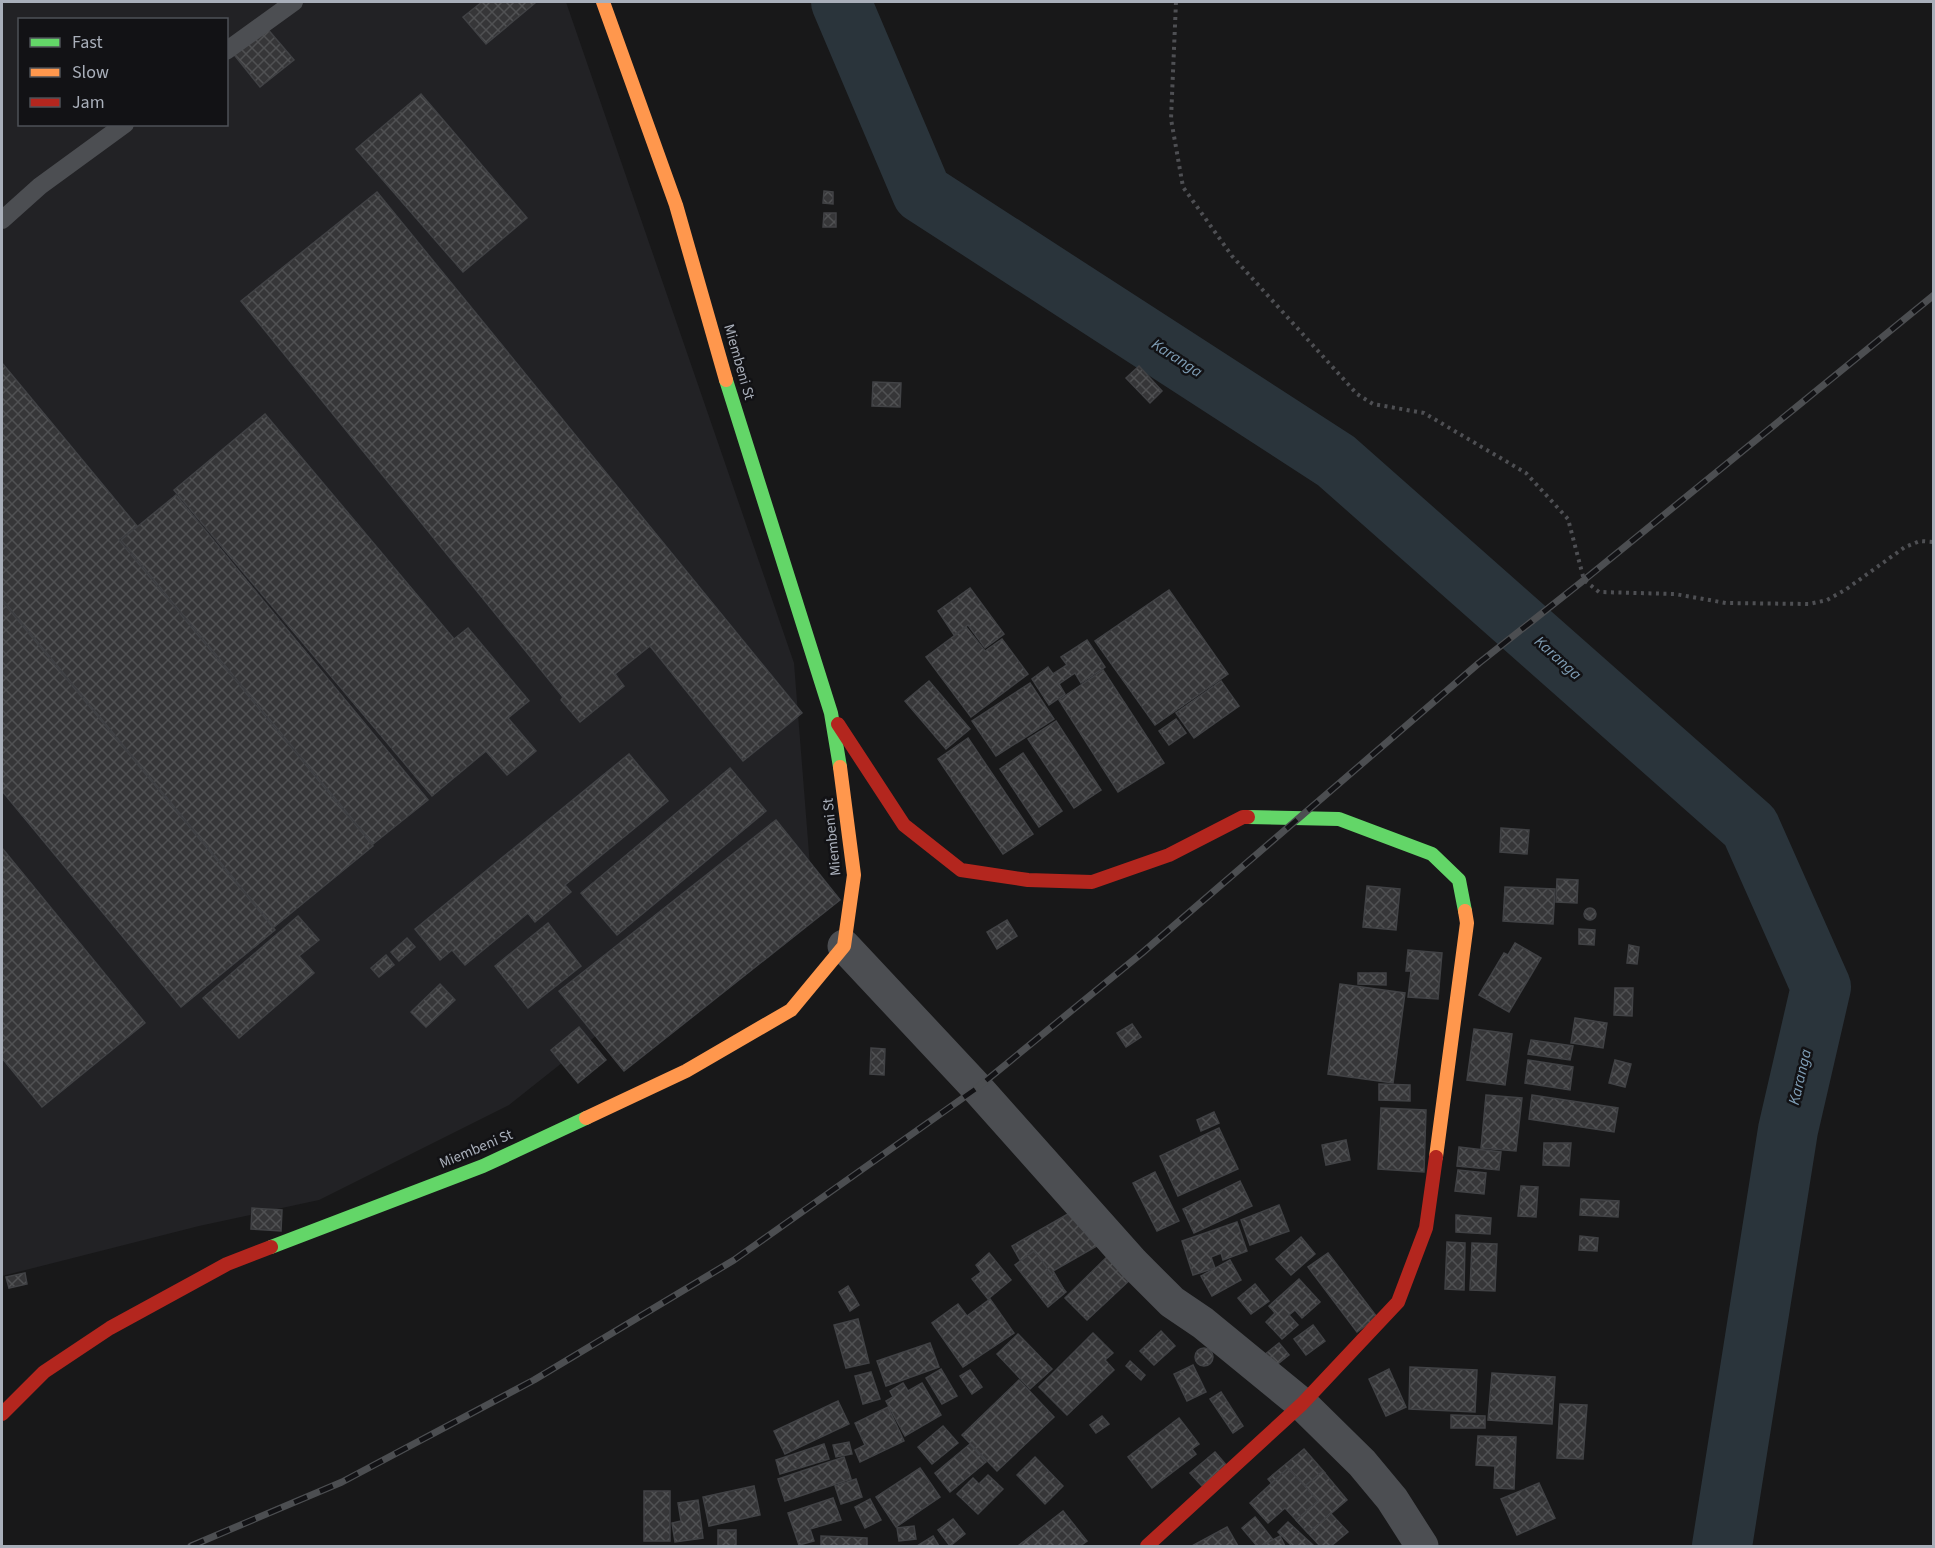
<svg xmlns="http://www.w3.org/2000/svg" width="1935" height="1548" font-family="'Source Sans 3',sans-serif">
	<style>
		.built { fill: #222225; fill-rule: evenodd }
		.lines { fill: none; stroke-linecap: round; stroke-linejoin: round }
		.river { stroke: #2a343b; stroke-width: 60 }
		.building { fill: url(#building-cross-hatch); stroke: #414245; stroke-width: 1.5 }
		.path { stroke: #4e4f53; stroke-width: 4; stroke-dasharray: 3 4.5; stroke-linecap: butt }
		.lane { stroke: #4c4e52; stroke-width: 18 }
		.street { stroke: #4c4e52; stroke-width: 33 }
		.fast { stroke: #63d668; stroke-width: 14 }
		.slow { stroke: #ff974d; stroke-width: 14 }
		.jam { stroke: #b3261e; stroke-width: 14 }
		.rail-casing { stroke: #4c4e51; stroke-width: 7 }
		.rail { stroke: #121215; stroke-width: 4.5; stroke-dasharray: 14; stroke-linecap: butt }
		.labels { text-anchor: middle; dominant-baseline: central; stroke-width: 5; stroke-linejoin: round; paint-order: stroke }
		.street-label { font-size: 15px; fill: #a9afba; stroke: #121215 }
		.water-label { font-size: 16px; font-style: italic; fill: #7f9eb6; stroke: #121215 }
	</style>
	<defs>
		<pattern id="building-cross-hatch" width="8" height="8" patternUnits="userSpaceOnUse" patternTransform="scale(1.5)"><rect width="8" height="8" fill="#363638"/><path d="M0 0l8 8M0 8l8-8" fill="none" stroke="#505153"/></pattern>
	</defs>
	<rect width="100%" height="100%" fill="#181819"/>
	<!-- built -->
	<path class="built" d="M2 2H566L794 663 810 866 509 1105 319 1200 199 1226 2 1276ZM20 20H226V124H20Z"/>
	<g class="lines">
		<!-- river -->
		<path class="river" d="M841 2 922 193 1336 461 1750 827 1821 987 1788 1130 1722 1546"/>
	</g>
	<!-- building -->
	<g class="building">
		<path d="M482 2H534L535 3 486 44 463 17Z"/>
		<path d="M265 26 294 60 260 87 232 52Z"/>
		<path d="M421 94 527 218 463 272 356 149Z"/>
		<path d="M824 191 833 192V204L823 203Z"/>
		<path d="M377 192 802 713 743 761 650 646 615 674 624 686 580 722 561 700 563 697 241 301Z"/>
		<path d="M824 213H836V227H823Z"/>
		<path d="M2 363 137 526 119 540 373 846 274 927 2 599Z"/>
		<path d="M1139 366 1162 391 1150 403 1126 378Z"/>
		<path d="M873 382 901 383 900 407 872 406Z"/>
		<path d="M265 414 454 639 468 628 529 701 508 718 536 751 507 775 486 751 432 796 174 490Z"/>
		<path d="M176 495 428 800 373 844 121 540Z"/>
		<path d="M970 588 1004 634 985 648 968 625 954 635 938 611Z"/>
		<path d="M1169 590 1228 674 1155 725 1095 641Z"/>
		<path d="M2 601 275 930 181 1007 2 791Z"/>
		<path d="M966 627 985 651 1002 639 1028 674 971 717 926 657Z"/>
		<path d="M1087 640 1105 667 1081 683 1075 673 1059 684 1065 694 1049 705 1032 679 1048 667 1053 674 1067 665 1061 657Z"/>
		<path d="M1103 670 1164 763 1118 792 1059 700Z"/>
		<path d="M929 681 970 729 946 749 905 701Z"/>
		<path d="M1221 681 1239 706 1194 738 1176 713Z"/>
		<path d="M1030 683 1054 719 996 756 972 721Z"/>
		<path d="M1176 719 1186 733 1169 745 1159 731Z"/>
		<path d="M1056 721 1101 790 1074 808 1028 739Z"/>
		<path d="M968 738 1033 834 1003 854 938 759Z"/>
		<path d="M1023 753 1062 811 1039 827 1000 769Z"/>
		<path d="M629 754 668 801 565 885 571 892 535 922 528 913 465 965 452 950 440 960 415 929Z"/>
		<path d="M730 768 766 811 617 935 581 893Z"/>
		<path d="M776 820 840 900 624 1071 559 991Z"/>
		<path d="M1501 828 1529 830 1527 854 1500 852Z"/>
		<path d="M2 848 145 1023 42 1107 2 1058Z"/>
		<path d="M1557 879 1578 880 1577 903 1556 902Z"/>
		<path d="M1367 886 1400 889 1396 930 1363 927Z"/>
		<path d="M1505 887 1555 889 1553 924 1503 921Z"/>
		<circle cx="1590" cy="914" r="6"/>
		<path d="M298 916 319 940 299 956 314 973 239 1038 203 998Z"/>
		<path d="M1007 920 1017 936 997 949 987 932Z"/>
		<path d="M548 923 581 966 528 1008 495 966Z"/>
		<path d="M1579 929 1595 930 1594 945 1579 944Z"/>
		<path d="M407 938 415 947 399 961 391 952Z"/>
		<path d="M1515 943 1541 958 1509 1012 1479 995 1504 953 1508 955Z"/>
		<path d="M1629 945 1639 947 1637 964 1627 963Z"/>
		<path d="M1408 950 1442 953 1438 999 1408 997 1411 971H1406Z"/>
		<path d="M386 955 394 965 379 977 371 968Z"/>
		<path d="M1358 973H1386V985L1358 984Z"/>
		<path d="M440 984 455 1000 426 1027 411 1012Z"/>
		<path d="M1340 984 1405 993 1393 1083 1328 1074Z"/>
		<path d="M1615 988H1633L1632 1016 1614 1015Z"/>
		<path d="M1575 1018 1607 1023 1603 1048 1571 1043Z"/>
		<path d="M1132 1024 1141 1037 1126 1047 1117 1033Z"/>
		<path d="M579 1027 606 1060 578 1083 551 1050Z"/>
		<path d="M1474 1029 1512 1034 1505 1085 1467 1080Z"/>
		<path d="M1531 1040 1573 1046 1570 1060 1528 1054Z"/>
		<path d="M871 1048 885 1049 884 1075 870 1074Z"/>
		<path d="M1528 1060 1573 1067 1570 1090 1525 1083Z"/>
		<path d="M1615 1060 1631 1064 1625 1087 1609 1083Z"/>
		<path d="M1379 1084 1410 1085V1101L1379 1100Z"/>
		<path d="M1486 1095 1522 1098 1516 1151 1481 1148Z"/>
		<path d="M1532 1095 1618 1108 1614 1132 1529 1119Z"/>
		<path d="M1381 1108 1426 1110 1424 1172 1378 1169Z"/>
		<path d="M1214 1112 1219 1123 1201 1131 1197 1120Z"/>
		<path d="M1219 1128 1238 1169 1178 1196 1160 1156Z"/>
		<path d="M1346 1140 1350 1160 1326 1165 1322 1145Z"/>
		<path d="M1544 1143H1571L1569 1166 1543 1165Z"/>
		<path d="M1459 1147 1501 1152 1499 1170 1457 1166Z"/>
		<path d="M1458 1170 1486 1173 1484 1194 1455 1191Z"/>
		<path d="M1155 1172 1179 1221 1157 1231 1133 1183Z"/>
		<path d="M1240 1181 1252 1206 1194 1233 1183 1209Z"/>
		<path d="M1521 1186 1538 1187 1536 1217 1518 1216Z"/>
		<path d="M1581 1199 1619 1201 1618 1217 1580 1215Z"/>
		<path d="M1279 1205 1289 1231 1250 1245 1241 1220Z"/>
		<path d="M1080 1207 1102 1243 1053 1271 1063 1288 1042 1299 1012 1246Z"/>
		<path d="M252 1208 282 1210 281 1231 251 1229Z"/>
		<path d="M1456 1215 1491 1218 1490 1234 1456 1232Z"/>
		<path d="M1237 1222 1247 1251 1223 1260 1221 1253 1211 1257 1215 1268 1193 1275 1182 1241Z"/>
		<path d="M1580 1236 1598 1238 1597 1251 1579 1250Z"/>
		<path d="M1301 1237 1315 1254 1291 1275 1276 1259Z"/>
		<path d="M1447 1242 1465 1243 1464 1290 1445 1289Z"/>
		<path d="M1472 1243 1497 1244 1495 1291 1470 1290Z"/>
		<path d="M1034 1251 1066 1292 1048 1307 1015 1265Z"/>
		<path d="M989 1253 1011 1280 988 1299 972 1279 981 1272 976 1265Z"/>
		<path d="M1111 1253 1134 1276 1087 1320 1065 1298Z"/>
		<path d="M1328 1253 1377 1317 1357 1332 1308 1267Z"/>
		<path d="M1230 1260 1241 1280 1212 1296 1201 1276Z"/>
		<path d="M25 1273 27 1284 9 1288 6 1277Z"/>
		<path d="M1299 1279 1320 1302 1302 1318 1295 1310 1289 1315 1298 1325 1282 1339 1266 1322 1275 1313 1269 1306Z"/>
		<path d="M1255 1284 1269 1301 1251 1314 1238 1298Z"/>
		<path d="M848 1286 859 1305 850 1311 839 1292Z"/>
		<path d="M990 1299 1014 1333 963 1367 932 1323 958 1304 967 1316Z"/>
		<path d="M858 1319 869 1363 846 1368 834 1325Z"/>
		<path d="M1313 1325 1325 1341 1306 1355 1294 1339Z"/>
		<path d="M1161 1331 1175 1346 1154 1365 1140 1351Z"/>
		<path d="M1093 1333 1113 1353 1105 1360 1114 1370 1067 1415 1039 1387Z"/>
		<path d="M1018 1334 1052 1369 1030 1389 997 1354Z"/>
		<path d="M930 1343 939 1367 886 1386 877 1361Z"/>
		<path d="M1279 1343 1289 1355 1274 1367 1264 1355Z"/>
		<circle cx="1204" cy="1357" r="9"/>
		<path d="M1130 1361 1145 1375 1141 1380 1126 1366Z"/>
		<path d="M1193 1365 1206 1392 1187 1401 1174 1374Z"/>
		<path d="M1410 1367 1477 1370 1475 1412 1409 1409Z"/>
		<path d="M941 1369 957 1396 942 1404 926 1378Z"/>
		<path d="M1389 1369 1406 1407 1386 1416 1369 1379Z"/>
		<path d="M970 1370 982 1387 972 1394 960 1376Z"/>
		<path d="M871 1372 880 1399 863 1404 855 1376Z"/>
		<path d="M1492 1373 1555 1377 1552 1424 1488 1420Z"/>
		<path d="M1019 1380 1054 1417 997 1471 962 1435Z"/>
		<path d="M903 1383 908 1391 922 1383 941 1415 905 1436 886 1401 893 1397 890 1391Z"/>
		<path d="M1221 1392 1243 1426 1233 1433 1210 1399Z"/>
		<path d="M838 1401 849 1424 785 1454 774 1431Z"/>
		<path d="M1560 1404 1587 1405 1583 1459 1557 1458Z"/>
		<path d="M888 1407 904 1441 860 1462 855 1450 865 1445 855 1423Z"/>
		<path d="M1451 1415 1485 1416V1428H1451Z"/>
		<path d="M1102 1416 1109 1424 1096 1433 1090 1425Z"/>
		<path d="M1179 1418 1199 1444 1192 1449 1196 1454 1152 1488 1128 1457Z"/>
		<path d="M943 1426 958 1443 932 1464 918 1447Z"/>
		<path d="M1478 1436 1516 1437 1514 1489 1494 1488 1495 1466 1476 1465Z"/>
		<path d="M849 1442 852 1454 836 1457 833 1445Z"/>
		<path d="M824 1444 829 1459 780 1474 776 1460Z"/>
		<path d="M970 1444 986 1462 950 1492 935 1473Z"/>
		<path d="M1304 1449 1325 1473 1289 1503 1268 1479Z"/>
		<path d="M1215 1452 1227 1466 1202 1486 1190 1473Z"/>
		<path d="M844 1457 851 1479 785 1501 778 1479Z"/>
		<path d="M1035 1457 1063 1486 1045 1504 1017 1475Z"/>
		<path d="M920 1468 940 1497 896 1527 876 1497Z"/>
		<path d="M1288 1468 1348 1532 1331 1546H1320L1285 1508 1268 1523 1250 1503Z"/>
		<path d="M1323 1471 1347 1500 1308 1533 1296 1520 1318 1501 1305 1486Z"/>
		<path d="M988 1475 1003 1489 978 1514 957 1494 973 1478 979 1484Z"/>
		<path d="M856 1479 862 1497 841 1504 835 1486Z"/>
		<path d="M1539 1483 1555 1518 1517 1535 1501 1499Z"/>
		<path d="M754 1486 760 1515 709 1526 703 1497Z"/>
		<rect x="644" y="1491" width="26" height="50"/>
		<path d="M833 1498 841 1520 810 1529 814 1541 799 1545 788 1513Z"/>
		<path d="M870 1499 881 1520 865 1528 855 1507Z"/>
		<path d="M698 1500 703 1538 675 1542 672 1523 681 1521 678 1503Z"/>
		<path d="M1063 1511 1087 1541 1080 1546H1018Z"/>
		<path d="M1255 1517 1278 1546H1257L1242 1528Z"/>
		<path d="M953 1519 965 1534 950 1546 938 1530Z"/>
		<path d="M1288 1522 1314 1546H1292L1278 1532Z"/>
		<path d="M914 1526 916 1539 899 1541 897 1528Z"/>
		<path d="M1227 1527 1238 1546H1192Z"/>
		<rect x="718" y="1530" width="18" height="16"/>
		<path d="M821 1536 867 1538V1546H821Z"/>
		<path d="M933 1536 939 1546H917Z"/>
		<path d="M1280 1536 1285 1546H1261Z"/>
	</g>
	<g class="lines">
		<!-- path -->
		<path class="path" d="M1176 2 1171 119 1183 187 1232 256 1357 394 1373 404 1424 413 1526 473 1568 519 1584 580 1599 592 1675 594 1726 603 1809 604 1827 600 1845 590 1905 547 1920 541 1934 542"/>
		<!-- lane -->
		<g class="lane">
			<path d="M226 51 294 2"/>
			<path d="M2 220 40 186 125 124"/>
		</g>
		<!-- street -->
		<path class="street" d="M844 946 977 1088 1133 1263 1172 1302 1203 1323 1302 1404 1362 1463 1392 1499 1422 1546"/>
		<!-- fast -->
		<g class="fast">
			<path d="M726 380 831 713 840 767"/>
			<path d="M1248 817 1339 819 1432 854 1459 880 1465 911"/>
			<path d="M271 1247 483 1166 586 1118"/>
		</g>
		<!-- slow -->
		<g class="slow">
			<path d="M603 2 676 205 726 380"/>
			<path d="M586 1118 686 1071 791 1010 844 946 854 875 840 767"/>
			<path d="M1436 1157 1467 923 1465 911"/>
		</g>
		<!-- jam -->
		<g class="jam">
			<path d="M838 724 904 825 961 870 1028 880 1092 882 1169 855 1243 817H1248"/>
			<path d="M2 1414 44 1372 110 1328 227 1264 271 1247"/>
			<path d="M1147 1546 1302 1404 1398 1302 1426 1228 1436 1157"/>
		</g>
		<!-- rail casing -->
		<g class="rail-casing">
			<path id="rail" d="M191 1546 342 1482 534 1380 734 1260 977 1088 1142 953 1479 663 1584 580 1934 295"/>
		</g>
		<!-- rail -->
		<use href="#rail" class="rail"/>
	</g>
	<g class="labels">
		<!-- street labels -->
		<g class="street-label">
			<text transform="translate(739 362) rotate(74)">Miembeni St</text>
			<text transform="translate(832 837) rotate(-96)">Miembeni St</text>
			<text transform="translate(476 1149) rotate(-23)">Miembeni St</text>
		</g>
		<!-- water labels -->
		<g class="water-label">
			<text transform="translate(1177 358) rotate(33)">Karanga</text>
			<text transform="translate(1558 658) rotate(42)">Karanga</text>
			<text transform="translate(1800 1077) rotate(-77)">Karanga</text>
		</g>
	</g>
	<!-- border -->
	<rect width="1935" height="1548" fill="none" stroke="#a9afba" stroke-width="6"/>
	<!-- legend -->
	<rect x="18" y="18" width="210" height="108" fill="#121215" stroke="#4e5157" stroke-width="1.5"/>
	<rect x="30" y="38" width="30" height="9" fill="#63d668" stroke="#4e5157" stroke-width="1.5"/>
	<text x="72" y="48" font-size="18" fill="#a9afba">Fast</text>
	<rect x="30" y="68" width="30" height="9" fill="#ff974d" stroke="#4e5157" stroke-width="1.5"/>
	<text x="72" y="78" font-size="18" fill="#a9afba">Slow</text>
	<rect x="30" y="98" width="30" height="9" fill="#b3261e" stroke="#4e5157" stroke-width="1.5"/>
	<text x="72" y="108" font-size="18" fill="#a9afba">Jam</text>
</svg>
